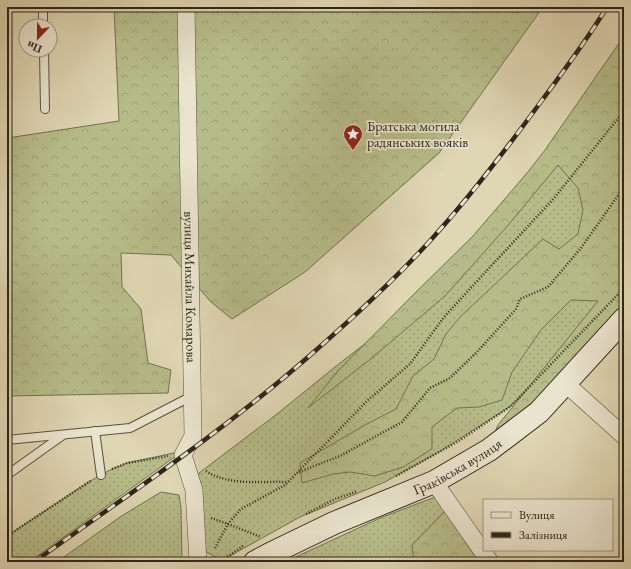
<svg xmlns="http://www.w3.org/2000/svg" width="631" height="569" font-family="'EB Garamond',serif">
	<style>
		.grass { fill: url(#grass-dots); stroke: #727152 }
		.forest { fill: url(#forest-crowns); stroke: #727152 }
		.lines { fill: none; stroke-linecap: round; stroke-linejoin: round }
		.lane-casing { stroke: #5a5241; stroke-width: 10 }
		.street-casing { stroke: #5a5241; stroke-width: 18 }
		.secondary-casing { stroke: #2e261b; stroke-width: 24 }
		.path { stroke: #2e261b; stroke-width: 2.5; stroke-dasharray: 1 2; stroke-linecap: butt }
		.lane { stroke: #eae4ce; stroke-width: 8 }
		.street { stroke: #eae4ce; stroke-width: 17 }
		.secondary { stroke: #eae4ce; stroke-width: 22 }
		.rail-casing { stroke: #2e261b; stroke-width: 4.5 }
		.rail { stroke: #eae4ce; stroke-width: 3; stroke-dasharray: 9; stroke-linecap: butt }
		.labels { text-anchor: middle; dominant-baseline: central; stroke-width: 3.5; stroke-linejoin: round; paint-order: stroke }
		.poi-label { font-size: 14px; fill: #2e261b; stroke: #eae4ce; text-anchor: start }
		.street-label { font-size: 14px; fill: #2e261b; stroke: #eae4ce }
	</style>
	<defs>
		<pattern id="grass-dots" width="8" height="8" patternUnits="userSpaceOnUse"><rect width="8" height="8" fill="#b6bc89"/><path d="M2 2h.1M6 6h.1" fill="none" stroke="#9da176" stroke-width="1.8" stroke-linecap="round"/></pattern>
		<pattern id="forest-crowns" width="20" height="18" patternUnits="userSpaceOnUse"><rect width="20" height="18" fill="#b6bc89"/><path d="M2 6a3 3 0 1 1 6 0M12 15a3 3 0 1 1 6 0" fill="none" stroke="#9da176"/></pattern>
	</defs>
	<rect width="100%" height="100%" fill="#dfd6b3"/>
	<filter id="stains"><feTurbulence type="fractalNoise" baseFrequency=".005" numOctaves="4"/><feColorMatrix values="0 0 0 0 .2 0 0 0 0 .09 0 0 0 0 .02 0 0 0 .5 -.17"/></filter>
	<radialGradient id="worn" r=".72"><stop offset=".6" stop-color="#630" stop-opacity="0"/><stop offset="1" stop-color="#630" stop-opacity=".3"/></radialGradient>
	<!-- grass -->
	<g class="grass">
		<path d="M624 153 596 317 511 406 442 450 385 482 300 517 228 557 217 558 200 548 196 487 199 473 277 414 335 367 415 305 558 165Z"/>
		<path d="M183 451 29 562H7V536L87 483 108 471 127 463Z"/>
		<path d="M161 492 179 495 181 508 182 562H57L120 517Z"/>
		<path d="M443 494 451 506 416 562H285L380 518Z"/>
	</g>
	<!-- forest -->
	<g class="forest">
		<path d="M114 7H543L439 153 305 272 232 319 210 301 171 255 121 253 122 287 141 309 148 363 171 370 168 393 7 396V140L14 137 119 121Z"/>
		<path d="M624 36V311L609 329 489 446 498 425 598 301 571 300 541 330 512 372 502 400 479 407 457 408 432 427V449L403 467 375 476 350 472 333 474 302 483 300 463 365 425 396 409 413 376 434 359 446 334 460 317 543 239 559 249 578 234 583 210 578 188 558 165 510 223 445 296 373 357 308 408 337 372 414 294 473 236 527 173 545 150Z"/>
		<path d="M449 507 485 562H414L412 545Z"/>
	</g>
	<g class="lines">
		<!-- lane casing -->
		<g class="lane-casing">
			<g id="lane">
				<path d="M43 7V26"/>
				<path d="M44 50 45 109"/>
				<path d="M95 431 101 475"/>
				<path d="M7 440 130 428 192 396"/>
				<path d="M7 475 63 435"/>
			</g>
		</g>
		<!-- street casing -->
		<g class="street-casing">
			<g id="street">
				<path id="s1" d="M186 7 193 436 183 455 194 490 198 562"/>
				<path d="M566 384 624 436"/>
				<path d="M434 482 490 562"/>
			</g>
		</g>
		<!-- secondary casing -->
		<g class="secondary-casing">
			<g id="secondary">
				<path id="s2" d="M255 562 270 554 334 523 434 482 489 450 539 412 624 319"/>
			</g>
		</g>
		<!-- path -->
		<g class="path">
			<path d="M112 469 127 463 168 456"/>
			<path d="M206 471C228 486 261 481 287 482"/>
			<path d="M299 472 340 456 402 422 430 388 450 378 477 352 516 309 520 299 548 287 581 248 624 187"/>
			<path d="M396 476 459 441 511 406 624 288"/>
			<path d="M306 514 335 499 358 491"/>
			<path d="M211 518 228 524 261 537"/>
			<path d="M7 536 92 480"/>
			<path d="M215 548 228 524 241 509 285 485 368 400 410 364 444 317 555 197 624 111"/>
			<path d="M220 562 243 546"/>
		</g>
		<!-- lane -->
		<use href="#lane" class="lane"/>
		<!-- street -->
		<use href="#street" class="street"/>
		<!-- secondary -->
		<use href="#secondary" class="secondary"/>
		<!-- rail casing -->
		<g class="rail-casing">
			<path id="rail" d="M34 562C129 494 228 428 315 351 355 316 394 280 429 242 469 198 505 151 540 103 563 72 587 40 607 7"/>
		</g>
		<!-- rail -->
		<use href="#rail" class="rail"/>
	</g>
	<!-- icons -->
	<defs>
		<g id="sight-pin" transform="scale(1)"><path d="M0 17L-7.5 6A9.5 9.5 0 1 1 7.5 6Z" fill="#8f2418" stroke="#eae4ce"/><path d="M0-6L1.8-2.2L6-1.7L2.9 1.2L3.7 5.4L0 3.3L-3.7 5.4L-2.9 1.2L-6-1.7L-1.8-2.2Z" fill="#fff"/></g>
	</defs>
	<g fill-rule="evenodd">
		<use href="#sight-pin" x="353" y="134"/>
	</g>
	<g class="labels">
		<!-- poi labels -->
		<g class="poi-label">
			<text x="367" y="126">Братська могила<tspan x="367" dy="16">радянських вояків</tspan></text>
		</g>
		<!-- street labels -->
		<g class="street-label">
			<text stroke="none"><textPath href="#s1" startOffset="280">вулиця Михайла Комарова</textPath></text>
			<text stroke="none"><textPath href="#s2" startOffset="224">Граківська вулиця</textPath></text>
		</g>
	</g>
	<!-- margin -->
	<rect width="631" height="569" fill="none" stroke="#dfd6b3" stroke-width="24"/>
	<rect x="8" y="8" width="615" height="553" fill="none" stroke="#2e261b" stroke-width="2"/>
	<rect x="12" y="12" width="607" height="545" fill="none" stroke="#2e261b"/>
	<!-- legend -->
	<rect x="483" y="499" width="130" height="52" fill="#eae4ce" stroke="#9f9886"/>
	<rect x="491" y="512" width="20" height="6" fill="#eae4ce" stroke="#9f9886"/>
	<text x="519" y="519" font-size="12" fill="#2e261b">Вулиця</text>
	<rect x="491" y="532" width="20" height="6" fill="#2e261b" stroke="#9f9886"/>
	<text x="519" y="539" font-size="12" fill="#2e261b">Залізниця</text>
	<!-- north arrow -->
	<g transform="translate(38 38) rotate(202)"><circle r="19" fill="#eae4ce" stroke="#9f9886"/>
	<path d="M0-3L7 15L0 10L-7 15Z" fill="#8f2418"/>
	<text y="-6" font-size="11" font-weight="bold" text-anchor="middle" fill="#2e261b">Пн</text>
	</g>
	<rect width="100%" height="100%" filter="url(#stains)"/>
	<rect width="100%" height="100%" fill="url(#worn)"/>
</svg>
